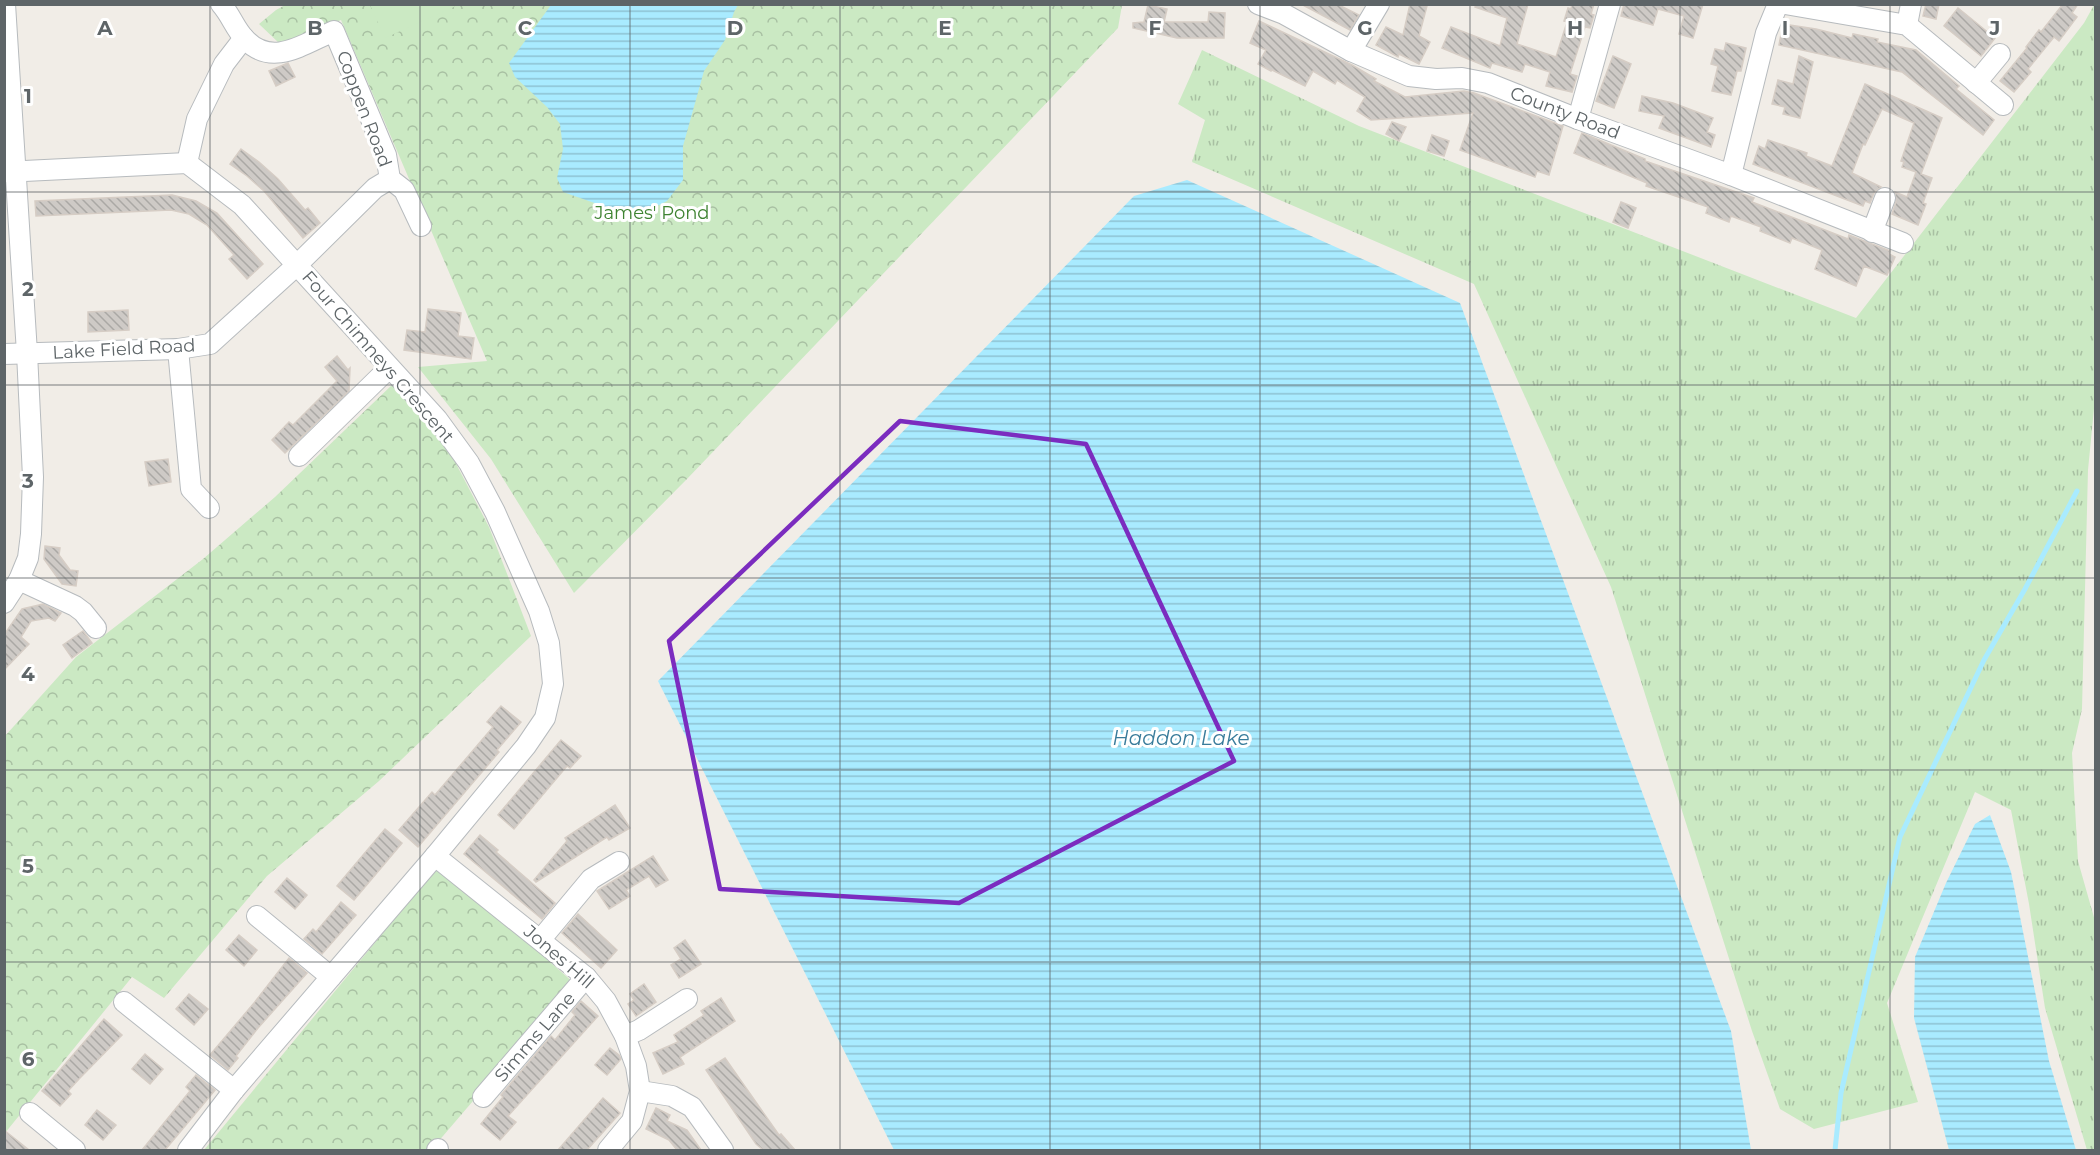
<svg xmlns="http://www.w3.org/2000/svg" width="2100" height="1155" font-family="Montserrat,sans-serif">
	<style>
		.grass { fill: url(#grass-tufts) }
		.park { fill: url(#park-crowns) }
		.pitch { fill: #cbe9c3 }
		.water { fill: url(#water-rules) }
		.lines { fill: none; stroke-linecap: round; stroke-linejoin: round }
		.stream { stroke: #a9ebff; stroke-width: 5 }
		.building { fill: url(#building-back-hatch); stroke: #d6cdc5; stroke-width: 1.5 }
		.minor-casing { stroke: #b7bbbe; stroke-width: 22 }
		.minor { stroke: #fff; stroke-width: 20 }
		.marked { fill: none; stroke: #7b2cbf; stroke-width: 4.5; stroke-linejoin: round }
		.grid { fill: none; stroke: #5e6568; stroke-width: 1.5; stroke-opacity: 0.55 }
		.labels { text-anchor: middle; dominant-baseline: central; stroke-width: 6; stroke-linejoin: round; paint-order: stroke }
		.street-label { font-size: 18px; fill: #5e6568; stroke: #fff }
		.park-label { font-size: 18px; fill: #3e8331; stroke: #fff }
		.water-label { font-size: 20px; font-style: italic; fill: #397c9b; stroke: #fff }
		.grid-label { font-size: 20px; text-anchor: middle; font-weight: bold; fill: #5e6568; stroke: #fff; stroke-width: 6; stroke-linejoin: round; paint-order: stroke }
	</style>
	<defs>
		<pattern id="grass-tufts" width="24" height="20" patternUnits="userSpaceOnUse" patternTransform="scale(1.5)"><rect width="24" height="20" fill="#cbe9c3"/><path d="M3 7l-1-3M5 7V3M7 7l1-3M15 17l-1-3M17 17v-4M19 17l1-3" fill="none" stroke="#a8c0a2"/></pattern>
		<pattern id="park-crowns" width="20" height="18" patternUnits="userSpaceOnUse" patternTransform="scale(1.5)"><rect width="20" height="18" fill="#cbe9c3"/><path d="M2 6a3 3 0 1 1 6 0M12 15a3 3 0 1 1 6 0" fill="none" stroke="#a8c0a2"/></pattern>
		<pattern id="water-rules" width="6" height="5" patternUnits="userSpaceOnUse" patternTransform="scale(1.5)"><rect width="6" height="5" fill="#a9ebff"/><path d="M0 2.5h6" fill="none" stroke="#8dc2d2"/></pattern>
		<pattern id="building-back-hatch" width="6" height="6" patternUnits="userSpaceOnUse" patternTransform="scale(1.5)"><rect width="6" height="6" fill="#cecac6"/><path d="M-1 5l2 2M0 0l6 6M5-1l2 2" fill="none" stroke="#aaa8a5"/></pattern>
	</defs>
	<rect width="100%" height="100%" fill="#f1ede7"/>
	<!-- grass -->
	<path class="grass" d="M2094 5H2095L2096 388 2088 470 2082 709 2072 753 2078 861 2095 921V1150H2087L2045 1008 2029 904 2011 810 1975 792 1887 1003 1918 1102 1814 1129 1780 1109 1752 1031 1611 587 1474 284 1192 162 1205 120 1178 104 1202 50 1359 126 1856 318 2084 23Z"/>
	<!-- park -->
	<g class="park">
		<path d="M287 4 1122 5 1118 28 686 480 574 593 491 459 418 367 487 361 341 20 280 44 259 24 276 10Z"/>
		<path d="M393 384 452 456 489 527 531 636 379 781 267 876 164 998 132 977 5 1133V736L76 657 203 559 275 497Z"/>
		<path d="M439 865 574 983 431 1150H204Z"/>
	</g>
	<!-- pitch -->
	<path class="pitch" d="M370 5H458L385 38Z"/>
	<!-- water -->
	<g class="water">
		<path d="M551 5H738L734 12 725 40 704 71 683 146V180L667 201 643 213 606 207 563 192 557 178 563 149 560 124 547 107 515 77 509 63Z"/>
		<path d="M1187 180 1460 303 1731 1031 1751 1150H894L658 681 1134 196Z"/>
		<path d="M1990 815 2011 872 2049 1061 2076 1150H1949L1914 1018 1915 957 1946 883 1975 824Z"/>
	</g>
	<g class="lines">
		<!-- stream -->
		<path class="stream" d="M1835 1150 1841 1093 1900 837 1984 660 2025 589 2077 491"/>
	</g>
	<!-- building -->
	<g class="building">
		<path d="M1301 4H1337L1359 15 1350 30Z"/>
		<path d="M1410 4 1427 6 1419 36 1430 42 1419 64 1399 54 1398 57 1376 45 1386 27 1403 35Z"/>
		<path d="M1476 4H1528L1517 44 1556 57 1567 22 1564 21 1568 8 1571 9 1572 4H1594L1591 14 1594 15 1590 28 1585 27 1570 74 1577 76 1572 92 1546 86 1550 72 1525 64 1522 72 1492 63 1490 68 1442 48 1451 27 1500 46 1507 18 1475 7Z"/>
		<path d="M1624 4H1703L1693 38 1679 34 1684 16 1658 9 1653 25 1621 16Z"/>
		<path d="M1926 4H1939L1936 19 1923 16Z"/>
		<path d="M2063 4H2078L2072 13 2077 17 2059 41 2054 37 2028 69 2031 72 2014 92 2000 81 2027 48 2026 47 2039 30 2041 32Z"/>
		<path d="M1148 5 1167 9 1164 22H1208L1209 12 1225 13 1224 38H1177L1133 28V23L1144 22Z"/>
		<path d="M1958 8 1995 38 1981 56 1944 26Z"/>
		<path d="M1259 21 1352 65 1376 79 1374 81 1405 97 1464 91 1474 93 1563 126 1549 175 1537 171 1535 177 1460 150 1473 113 1371 120 1357 111 1365 97 1337 80 1335 84 1313 71 1305 86 1272 70 1271 71 1258 64 1266 50 1250 43Z"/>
		<path d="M1783 24 1816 29 1852 38 1853 34 1878 39 1877 42 1916 50 1959 86 1956 89 1994 120 1983 135 1902 72 1779 45Z"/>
		<path d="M1726 43 1746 48 1741 71H1737L1731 95 1712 91 1718 66 1711 64 1715 49 1724 51Z"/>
		<path d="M1613 56 1631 64 1614 108 1596 101Z"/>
		<path d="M1799 56 1813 62 1800 118 1783 114 1785 107 1772 104 1778 80 1793 84Z"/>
		<path d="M288 63 295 77 276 86 269 71Z"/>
		<path d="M1865 84 1942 118 1921 174 1932 178 1923 203 1926 204 1918 225 1892 214 1896 202 1895 192 1907 197 1916 172 1902 167 1904 162 1901 161 1914 123 1882 109 1865 145 1863 144 1852 173 1881 187 1874 193 1870 203 1865 201 1863 206 1753 164 1759 146 1765 149 1768 140 1807 153 1806 156 1832 166Z"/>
		<path d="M1642 96 1673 103 1713 118 1707 132 1715 135 1711 147 1659 128 1664 116 1639 111Z"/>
		<path d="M1392 122 1406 127 1399 141 1386 134Z"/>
		<path d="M1582 133 1645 159V161L1754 198 1752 202 1807 223 1848 239 1849 235 1890 251 1889 254 1895 257 1887 275 1864 266 1856 286 1815 269 1822 250 1792 238 1790 243 1760 231 1761 227 1731 216 1729 222 1706 213 1708 207 1646 186 1647 183 1574 153Z"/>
		<path d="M1432 135 1449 141 1444 156 1427 151Z"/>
		<path d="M241 149 259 162 278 179 305 210 308 208 320 223 303 238 264 191 247 176 230 164Z"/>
		<path d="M172 195 196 201 217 213 263 264 247 279 229 259 234 255 207 225 189 214 171 210 36 216 35 201Z"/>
		<path d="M1621 202 1636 208 1628 228 1613 222Z"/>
		<path d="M428 309 461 313 458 336 474 338 471 359 404 350 407 330 425 332Z"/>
		<path d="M128 310 129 330 88 332V312Z"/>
		<path d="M337 356 348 370 350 368 349 391 285 453 272 440 289 422 293 425 337 381 325 367Z"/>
		<path d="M168 459 171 482 149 486 145 462Z"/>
		<path d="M45 546 60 548 59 555 70 570 78 571 76 586 62 584 44 559Z"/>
		<path d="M43 604 61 613 55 621 49 618 31 621 21 637 29 644 4 670V635L22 609Z"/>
		<path d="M83 631 92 643 72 658 63 645Z"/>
		<path d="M501 706 521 722 497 750 499 752 418 847 399 830 432 792 435 795 493 727 487 722Z"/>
		<path d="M561 740 581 756 570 768 567 766 514 829 498 815Z"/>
		<path d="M615 805 630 828 609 840 607 837 536 882 534 880 567 841 565 838Z"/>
		<path d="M385 829 402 843 354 900 337 886Z"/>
		<path d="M480 835 498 850 496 852 555 903 542 919 464 854Z"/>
		<path d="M653 856 668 880 656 887 649 876 626 890 630 896 609 909 597 891Z"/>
		<path d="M287 878 307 895 295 909 275 892Z"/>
		<path d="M341 902 356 915 322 954 304 939 313 929 316 932Z"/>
		<path d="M578 914 617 950 601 968 562 933Z"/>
		<path d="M239 935 257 950 244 966 226 950Z"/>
		<path d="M685 940 701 964 679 978 671 965 681 959 674 948Z"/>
		<path d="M289 958 307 973 258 1028 236 1056 238 1058 228 1070 210 1055 254 1003Z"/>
		<path d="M644 984 656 1002 636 1016 628 1004 634 1000 630 994Z"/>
		<path d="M189 994 208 1009 194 1025 176 1009Z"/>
		<path d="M721 998 735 1021 680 1057 684 1064 663 1074 653 1053 678 1042 674 1035 704 1015 701 1011Z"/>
		<path d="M581 1001 598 1016 508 1116 516 1122 500 1140 481 1124 503 1097 501 1095 551 1036 555 1040 575 1015 572 1012Z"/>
		<path d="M104 1019 122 1035 79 1079 68 1091 71 1094 60 1106 42 1091Z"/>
		<path d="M610 1048 619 1055 621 1059 607 1075 595 1065Z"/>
		<path d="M145 1054 163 1069 150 1084 132 1069Z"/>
		<path d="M725 1058 779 1135 781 1134 795 1150H760L762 1149 756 1144 706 1070Z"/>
		<path d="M196 1075 215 1090 165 1150H142L190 1091 186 1087Z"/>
		<path d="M603 1098 620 1113 587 1150H558Z"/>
		<path d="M656 1108 670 1115 667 1121 687 1130 701 1150H677L669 1140 646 1129Z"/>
		<path d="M97 1110 116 1125 103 1140 85 1125Z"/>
		<path d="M4 1130 29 1150H4Z"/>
	</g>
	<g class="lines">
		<!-- minor casing -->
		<g class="minor-casing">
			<g id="minor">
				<path d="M221 4C231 15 235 29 245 39 272 68 303 44 334 31L386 155 390 179 404 190 421 226"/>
				<path d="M1258 4 1284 14 1351 51 1409 76 1436 79 1462 78 1488 83 1578 119 1731 175 1903 243"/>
				<path d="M1785 4 1907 25 2003 105"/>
				<path d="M1907 25 1911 4"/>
				<path d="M1351 51 1379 4"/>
				<path d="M1976 83 2000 54"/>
				<path d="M1578 119 1610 4"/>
				<path d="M187 163 197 119 224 64 244 38"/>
				<path d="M4 172 187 163 242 205 437 419 469 463 495 512 539 611 549 643 553 684 545 718 526 746 435 856 234 1090 188 1150"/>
				<path d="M1731 175 1766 33 1778 4"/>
				<path d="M1872 232 1885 198"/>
				<path d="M178 349 191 489 209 508"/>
				<path d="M4 354 178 349 210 344 297 265 375 188 390 179"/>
				<path d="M299 456 389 368"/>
				<path d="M19 580 75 606 83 612 96 628"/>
				<path d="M4 603 19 580 28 558 31 534 33 477 27 353 5 4"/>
				<path d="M435 856 586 977 606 1001 625 1036 636 1066 640 1091 632 1121 608 1150"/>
				<path d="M257 916 331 977"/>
				<path d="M541 939 591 879 619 862"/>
				<path d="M124 1002 234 1090"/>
				<path d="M625 1036 639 1030 687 999"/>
				<path d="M640 1091 672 1096 692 1107 723 1150"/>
				<path d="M483 1097 586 977"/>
				<path d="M30 1113 75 1150"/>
				<path d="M437 1150 438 1149"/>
			</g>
		</g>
		<!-- minor -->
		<use href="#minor" class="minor"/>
	</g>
	<!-- marked area -->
	<path class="marked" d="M900 421 1086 444 1234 761 959 903 720 889 669 641Z"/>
	<!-- grid -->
	<path class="grid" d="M210 4V1150M420 4V1150M630 4V1150M840 4V1150M1050 4V1150M1260 4V1150M1470 4V1150M1680 4V1150M1890 4V1150M4 192H2096M4 385H2096M4 578H2096M4 770H2096M4 962H2096"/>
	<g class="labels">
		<!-- street labels -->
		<g class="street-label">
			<text transform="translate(364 109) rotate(69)">Coppen Road</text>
			<text transform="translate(1565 113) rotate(21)">County Road</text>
			<text transform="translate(124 349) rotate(-3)">Lake Field Road</text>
			<text transform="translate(378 357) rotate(49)">Four Chimneys Crescent</text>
			<text transform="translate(559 957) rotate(41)">Jones Hill</text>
			<text transform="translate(535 1037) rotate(-49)">Simms Lane</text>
		</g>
		<!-- park labels -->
		<g class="park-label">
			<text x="652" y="213">James' Pond</text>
		</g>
		<!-- water labels -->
		<g class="water-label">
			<text x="1181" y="738">Haddon Lake</text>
		</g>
	</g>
	<g class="grid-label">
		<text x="105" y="35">A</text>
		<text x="315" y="35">B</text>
		<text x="525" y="35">C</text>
		<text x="735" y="35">D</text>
		<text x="945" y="35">E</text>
		<text x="1155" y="35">F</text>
		<text x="1365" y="35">G</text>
		<text x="1575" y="35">H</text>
		<text x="1785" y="35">I</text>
		<text x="1995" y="35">J</text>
		<text x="28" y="103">1</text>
		<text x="28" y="296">2</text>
		<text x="28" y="488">3</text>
		<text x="28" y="681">4</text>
		<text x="28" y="873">5</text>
		<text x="28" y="1066">6</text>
	</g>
	<!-- border -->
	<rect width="2100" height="1155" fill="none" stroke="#5e6568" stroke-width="12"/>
</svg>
